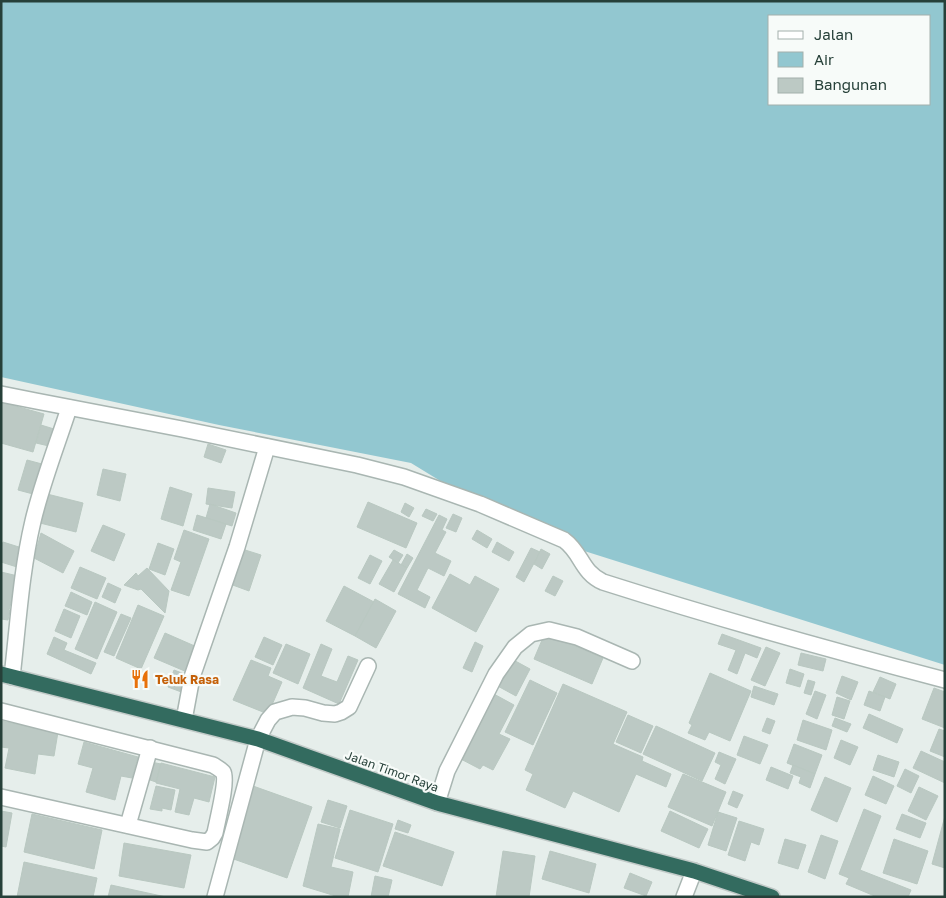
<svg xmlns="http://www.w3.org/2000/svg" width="946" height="898" font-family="'Golos Text',sans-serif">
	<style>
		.water { fill: #92c7d0; fill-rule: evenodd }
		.building { fill: #bcc9c4; stroke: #b9c8c1 }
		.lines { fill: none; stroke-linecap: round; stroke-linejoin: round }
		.street-casing { stroke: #a9b6b2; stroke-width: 18 }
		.highway-casing { stroke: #c2cac8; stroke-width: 18 }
		.street { stroke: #fff; stroke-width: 15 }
		.highway { stroke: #336b5f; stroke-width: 15 }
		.labels { text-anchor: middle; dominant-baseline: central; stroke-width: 4.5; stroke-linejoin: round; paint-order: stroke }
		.food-label { font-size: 12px; font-weight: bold; fill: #c56008; stroke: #f7fbf9; text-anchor: start }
		.street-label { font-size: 12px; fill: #264039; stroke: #f7fbf9 }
	</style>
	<rect width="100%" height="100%" fill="#e6eeeb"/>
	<!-- water -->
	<path class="water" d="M1 1H945V665L578 549 460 493 411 463 219 425 1 377ZM770 16H930V104H770Z"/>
	<!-- building -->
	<g class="building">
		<path d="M1 402 44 414 33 452 1 443Z"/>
		<path d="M41 425 54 429 49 446 36 443Z"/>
		<path d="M208 444 226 450 221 463 204 457Z"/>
		<path d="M27 460 42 464 33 494 18 490Z"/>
		<path d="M103 469 126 474 120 501 97 495Z"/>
		<path d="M170 487 192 494 183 526 161 519Z"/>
		<path d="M208 488 235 492 232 508 206 504Z"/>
		<path d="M47 494 83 503 76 532 40 523Z"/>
		<path d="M368 502 417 523 406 548 357 527Z"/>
		<path d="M405 503 414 508 409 517 401 512Z"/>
		<path d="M210 504 236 513 232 526 206 518Z"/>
		<path d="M426 509 437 514 433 521 422 516Z"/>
		<path d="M453 514 462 518 456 532 446 528Z"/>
		<path d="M197 515 226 524 221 539 193 530Z"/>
		<path d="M439 515 447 519 442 530 446 532 435 553 451 561 444 576 428 568 417 590 430 597 425 608 398 594Z"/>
		<path d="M103 525 125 534 114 561 91 551Z"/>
		<path d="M184 530 209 539 189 596 171 590 181 562 174 559Z"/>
		<path d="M477 530 492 539 487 548 472 539Z"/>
		<path d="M41 533 74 551 63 573 34 558Z"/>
		<path d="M3 542 22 548 17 567 1 562V547Z"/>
		<path d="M497 542 514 552 509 561 492 552Z"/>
		<path d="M158 543 174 549 165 575 149 569Z"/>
		<path d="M531 548 540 552 524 582 516 577Z"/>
		<path d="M242 549 261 555 249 591 230 584Z"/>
		<path d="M541 549 550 554 542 569 534 564Z"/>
		<path d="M394 550 403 555 398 563 389 557Z"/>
		<path d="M407 554 413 558 407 568 401 565Z"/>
		<path d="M370 555 382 561 370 584 358 578Z"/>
		<path d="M393 560 407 568 394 592 379 584Z"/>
		<path d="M80 567 106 578 97 599 71 588Z"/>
		<path d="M147 568 169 591 165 613 141 589 138 590 124 585 136 573 138 576Z"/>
		<path d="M1 572 18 576 9 610 10 611 8 620 1 619Z"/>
		<path d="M450 574 470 585 475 576 499 589 476 632 432 608Z"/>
		<path d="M553 576 563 581 555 596 545 591Z"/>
		<path d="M108 583 121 589 115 603 102 597Z"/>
		<path d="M344 586 374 602 355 636 326 621Z"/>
		<path d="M71 592 92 602 87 615 65 606Z"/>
		<path d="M375 599 396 611 376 648 355 636Z"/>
		<path d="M95 602 117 612 97 659 75 649Z"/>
		<path d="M138 605 164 616 141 669 116 658Z"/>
		<path d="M64 609 80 616 71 638 55 631Z"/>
		<path d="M121 614 131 618 114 656 104 652Z"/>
		<path d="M165 633 197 647 187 672 154 658Z"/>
		<path d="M545 633 603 658 592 684 534 659Z"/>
		<path d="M722 634 761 648 757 658 745 653 737 674 728 670 736 650 718 644Z"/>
		<path d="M54 637 67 643 64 650 96 663 91 674 47 654Z"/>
		<path d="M264 637 282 645 273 665 255 657Z"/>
		<path d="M475 642 483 646 472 672 463 668Z"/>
		<path d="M286 644 310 654 298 684 273 673Z"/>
		<path d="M321 644 332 649 321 676 337 682 348 656 358 660 339 704 303 688Z"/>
		<path d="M766 647 780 653 765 686 751 680Z"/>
		<path d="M801 653 826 659 823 671 798 665Z"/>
		<path d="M508 657 530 669 516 696 494 684Z"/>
		<path d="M251 660 271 668 268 676 282 682 268 714 233 700Z"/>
		<path d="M790 669 804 674 800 687 786 683Z"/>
		<path d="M174 670 190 676 184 693 168 687Z"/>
		<path d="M710 673 751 691 730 741 709 732 705 740 688 733 692 725 689 723Z"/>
		<path d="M842 676 858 682 851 700 836 693Z"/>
		<path d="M880 677 896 684 890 699 873 692Z"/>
		<path d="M530 680 557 693 533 745 505 732Z"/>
		<path d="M808 680 815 682 811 695 804 693Z"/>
		<path d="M563 684 627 712 613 744 643 757 642 761 671 774 666 787 636 774 619 812 573 791 565 808 526 790 533 774 525 770Z"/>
		<path d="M754 686 778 694 774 705 751 697Z"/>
		<path d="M934 688 945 692V728L922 719Z"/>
		<path d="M815 691 826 695 817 719 806 714Z"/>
		<path d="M869 691 885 697 880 711 864 705Z"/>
		<path d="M492 693 514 705 499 734 510 739 493 770 483 765 480 769 457 757Z"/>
		<path d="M837 697 850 701 844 719 832 715Z"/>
		<path d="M869 714 903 729 897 743 863 728Z"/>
		<path d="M628 715 653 726 641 753 616 742Z"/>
		<path d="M767 718 775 721 770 734 762 731Z"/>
		<path d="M835 718 851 724 847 732 832 726Z"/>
		<path d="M803 720 832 730 826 750 797 740Z"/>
		<path d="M1 721 58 732 54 756 38 754 35 774 5 768 9 748 1 747Z"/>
		<path d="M656 726 715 753 702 781 643 754Z"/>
		<path d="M939 729 945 731V757L930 751Z"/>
		<path d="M744 736 768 745 760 764 737 755Z"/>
		<path d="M841 740 858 747 850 765 834 758Z"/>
		<path d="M84 742 138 757 132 778 121 776 115 800 86 792 93 768 78 764Z"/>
		<path d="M794 744 822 755 815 774 787 763Z"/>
		<path d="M921 751 945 762V783L913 768Z"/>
		<path d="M719 752 736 759 725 784 715 779 721 765 715 762Z"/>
		<path d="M878 755 899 762 894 777 873 770Z"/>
		<path d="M151 762 161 764 156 782 147 779Z"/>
		<path d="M161 763 215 777 209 802 194 798 189 815 175 812 180 789 156 783Z"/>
		<path d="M793 765 815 774 810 788 799 783 801 777 790 773Z"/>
		<path d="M771 767 793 776 788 789 766 780Z"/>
		<path d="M905 769 919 776 911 793 897 786Z"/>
		<path d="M683 774 726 792 712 826 668 807Z"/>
		<path d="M873 776 894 786 886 804 865 795Z"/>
		<path d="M825 777 851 788 837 822 811 810Z"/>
		<path d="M156 786 175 790 171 810 162 808V811L150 809Z"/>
		<path d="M253 786 312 807 287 878 228 857Z"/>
		<path d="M919 787 938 796 926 820 908 811Z"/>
		<path d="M733 791 743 795 737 808 728 804Z"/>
		<path d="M328 800 347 806 340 828 321 822Z"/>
		<path d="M864 809 881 816 860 870 911 890 908 897H877L846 884 849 878 839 874Z"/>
		<path d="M350 810 393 824 378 872 335 858Z"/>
		<path d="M1 811 12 813 6 847 1 846Z"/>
		<path d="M670 811 708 829 699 848 661 831Z"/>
		<path d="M718 812 737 818 726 851 708 845Z"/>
		<path d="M32 814 102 830 94 869 24 852Z"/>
		<path d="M902 814 926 823 920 838 896 829Z"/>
		<path d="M945 816V868L932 864Z"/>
		<path d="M398 820 411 825 408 833 395 829Z"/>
		<path d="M739 821 764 829 759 845 751 842 745 861 728 855Z"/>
		<path d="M318 824 340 829 331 867 353 872 348 897H339L303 886Z"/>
		<path d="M395 832 454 852 442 886 383 866Z"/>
		<path d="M821 835 838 841 825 879 808 872Z"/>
		<path d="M785 839 806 845 798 869 778 863Z"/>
		<path d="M894 839 928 851 917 884 883 873Z"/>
		<path d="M124 843 191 855 184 888 119 876Z"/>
		<path d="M503 851 535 856 529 897H496Z"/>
		<path d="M550 851 596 864 589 893 542 879Z"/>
		<path d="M24 862 97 878 93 897H17Z"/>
		<path d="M630 873 652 882 646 896 624 888Z"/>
		<path d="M375 876 392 880 388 897H371Z"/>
		<path d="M111 885 166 897H108Z"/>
	</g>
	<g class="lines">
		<!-- street casing -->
		<g class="street-casing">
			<g id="street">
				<path d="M1 394 36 401 182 429 357 465 404 477 480 504 564 540C582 553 581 572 603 582 716 618 830 650 945 680"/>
				<path d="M12 677C18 625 21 572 33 521 42 483 57 445 69 408"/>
				<path d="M1 711 213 765C216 767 220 769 223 772 228 780 217 822 215 833L212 838 207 842 192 840 1 797"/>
				<path d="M184 720 192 677 237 547 267 447"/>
				<path d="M437 803 447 771 496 674 515 647 531 634 549 630 577 637 632 661"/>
				<path d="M128 825 150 748"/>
				<path d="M215 897 258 739 268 720 275 712 292 707 305 708 323 713 335 714 341 712 349 707 368 666"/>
				<path d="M684 897 694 871"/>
			</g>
		</g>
		<!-- highway casing -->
		<g class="highway-casing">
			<path id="highway" d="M1 674 258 739 437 803 694 871 772 897"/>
		</g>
		<!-- street -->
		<use href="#street" class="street"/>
		<!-- highway -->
		<use href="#highway" class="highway"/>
	</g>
	<!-- icons -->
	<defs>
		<g id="restaurant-bare" transform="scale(1.5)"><path d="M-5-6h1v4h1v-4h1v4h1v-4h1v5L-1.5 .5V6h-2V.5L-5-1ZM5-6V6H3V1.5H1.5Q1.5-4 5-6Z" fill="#e8710a" stroke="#f7fbf9" stroke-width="2.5" paint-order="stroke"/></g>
	</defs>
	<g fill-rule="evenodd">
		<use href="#restaurant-bare" x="140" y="679"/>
	</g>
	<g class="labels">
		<!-- food labels -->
		<g class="food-label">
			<text x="155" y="679">Teluk Rasa</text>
		</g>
		<!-- street labels -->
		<g class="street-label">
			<text transform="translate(392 771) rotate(20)">Jalan Timor Raya</text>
		</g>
	</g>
	<!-- border -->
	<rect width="946" height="898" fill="none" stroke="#264039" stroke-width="5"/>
	<!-- legend -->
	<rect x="768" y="15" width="162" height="90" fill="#f7fbf9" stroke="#a3b0ac"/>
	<rect x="778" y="31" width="25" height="8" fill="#ffffff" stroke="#a3b0ac"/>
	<text x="814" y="40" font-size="15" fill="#264039">Jalan</text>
	<rect x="778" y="52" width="25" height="15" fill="#92c7d0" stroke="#a3b0ac"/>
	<text x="814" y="65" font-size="15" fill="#264039">Air</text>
	<rect x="778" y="78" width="25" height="15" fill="#bcc9c4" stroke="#a3b0ac"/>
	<text x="814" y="90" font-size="15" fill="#264039">Bangunan</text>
</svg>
